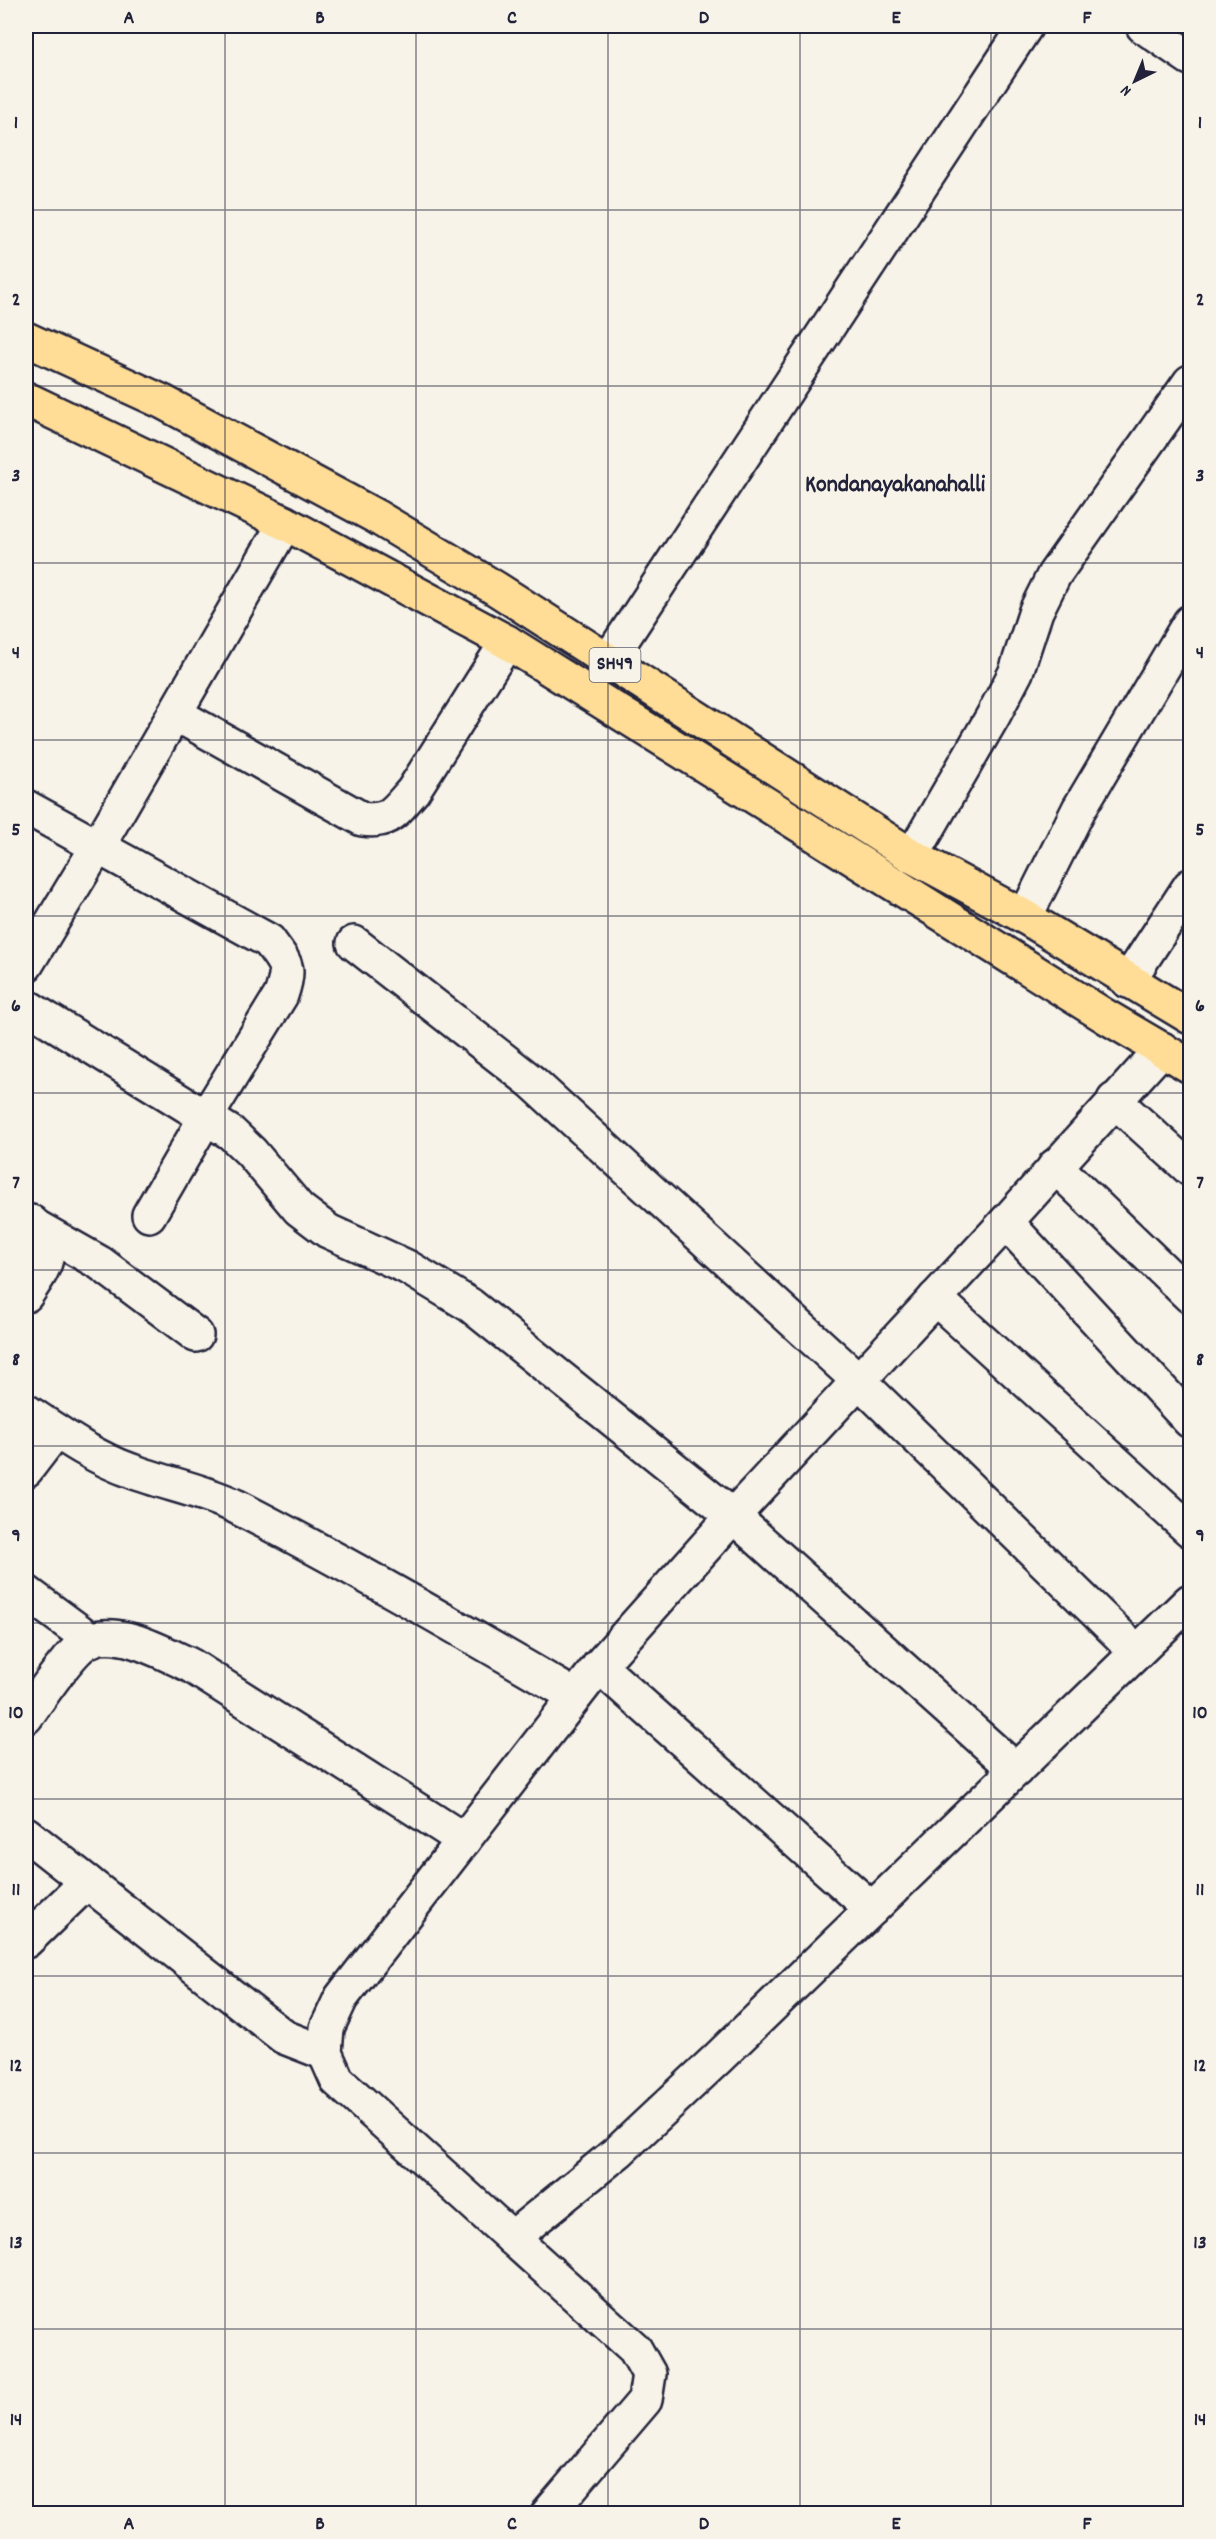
<svg xmlns="http://www.w3.org/2000/svg" width="1216" height="2539" font-family="Dekko,sans-serif">
	<style>
		.lines { fill: none; stroke-linecap: round; stroke-linejoin: round }
		.street-casing { stroke: #22223b; stroke-width: 38 }
		.secondary-casing { stroke: #22223b; stroke-width: 38 }
		.primary-casing { stroke: #22223b; stroke-width: 38 }
		.street { stroke: #f7f3e8; stroke-width: 33 }
		.secondary { stroke: #f7f3e8; stroke-width: 33 }
		.primary { stroke: #ffdd96; stroke-width: 33 }
		.grid { fill: none; stroke: #22223b; stroke-width: 1.5; stroke-opacity: 0.55 }
		.labels { text-anchor: middle; dominant-baseline: central; stroke-width: 5; stroke-linejoin: round; paint-order: stroke }
		.shield { fill: #f7f3e8; stroke: #62616f; stroke-width: 1.5 }
		.shield-label { font-size: 20px; font-weight: bold; fill: #22223b }
		.quarter-label { font-size: 24px; font-weight: bold; fill: #22223b; stroke: #f7f3e8 }
		.neatline { fill: none; stroke: #22223b; stroke-width: 2 }
		.grid-label { font-size: 20px; text-anchor: middle; font-weight: bold; fill: #22223b }
	</style>
	<rect width="100%" height="100%" fill="#f7f3e8"/>
	<filter id="ink" filterUnits="userSpaceOnUse"><feTurbulence type="fractalNoise" baseFrequency=".0167" numOctaves="2"/><feDisplacementMap in="SourceGraphic" scale="12" xChannelSelector="R" yChannelSelector="G"/><feConvolveMatrix kernelMatrix="1 2 1 2 8 2 1 2 1" color-interpolation-filters="sRGB"/></filter>
	<g filter="url(#ink)">
		<g class="lines">
			<!-- street casing -->
			<g class="street-casing">
				<g id="street">
					<path d="M1143 26 1190 58"/>
					<path d="M608 661 1026 26"/>
					<path d="M176 714 362 819C390 823 395 811 413 791L507 642"/>
					<path d="M26 807 269 941C286 965 291 966 281 995L206 1117 149 1215"/>
					<path d="M912 856 993 716 1016 672 1036 611 1054 575 1190 382"/>
					<path d="M1025 917 1079 809 1190 622"/>
					<path d="M354 943 532 1082 858 1380 1137 1652"/>
					<path d="M26 965 98 846 285 523"/>
					<path d="M1128 981 1190 886"/>
					<path d="M26 1006 231 1133 251 1152 299 1209 328 1231 407 1267 470 1305 733 1516 1016 1770"/>
					<path d="M1114 1100 1190 1169"/>
					<path d="M1055 1166 1190 1296"/>
					<path d="M1006 1222 1190 1421"/>
					<path d="M40 1229 100 1263 196 1335"/>
					<path d="M26 1295C43 1269 61 1248 31 1222"/>
					<path d="M935 1298 1190 1530"/>
					<path d="M26 1411C59 1433 94 1458 132 1471 166 1484 202 1490 235 1506 350 1565 463 1631 575 1696"/>
					<path d="M26 1470 56 1431"/>
					<path d="M26 1592 91 1640"/>
					<path d="M599 1666 872 1909"/>
					<path d="M26 1717C39 1699 73 1646 92 1639 122 1629 163 1653 190 1665L464 1840"/>
					<path d="M26 1834 284 2037 325 2053"/>
					<path d="M26 1941 87 1882"/>
					<path d="M512 2238 619 2151 717 2059 1190 1601"/>
				</g>
			</g>
			<!-- secondary casing -->
			<g class="secondary-casing">
				<path id="secondary" d="M548 2514 645 2400 649 2374 635 2349 337 2080 325 2053 327 2028 341 1998 599 1666 733 1516 1006 1222 1162 1049"/>
			</g>
			<!-- primary casing -->
			<g class="primary-casing">
				<g id="primary">
					<path d="M26 339 163 402 375 516 495 588 912 856 1025 917 1190 1017"/>
					<path d="M26 399 285 523 507 642 1105 1016 1190 1066"/>
				</g>
			</g>
			<!-- street -->
			<use href="#street" class="street"/>
			<!-- secondary -->
			<use href="#secondary" class="secondary"/>
			<!-- primary -->
			<use href="#primary" class="primary"/>
		</g>
	</g>
	<!-- grid -->
	<path class="grid" d="M225 26V2514M416 26V2514M608 26V2514M800 26V2514M991 26V2514M26 210H1190M26 386H1190M26 563H1190M26 740H1190M26 916H1190M26 1093H1190M26 1270H1190M26 1446H1190M26 1623H1190M26 1799H1190M26 1976H1190M26 2153H1190M26 2329H1190"/>
	<g class="labels">
		<!-- shield labels -->
		<rect class="shield" x="589.5" y="648" width="51" height="34" rx="4.5"/>
		<g class="shield-label">
			<text x="615" y="665">SH49</text>
		</g>
		<!-- quarter labels -->
		<g class="quarter-label">
			<text x="895" y="486">Kondanayakanahalli</text>
		</g>
	</g>
	<!-- margin -->
	<rect width="1216" height="2539" fill="none" stroke="#f7f3e8" stroke-width="66"/>
	<!-- north arrow -->
	<g transform="translate(1135 81) rotate(223)" stroke="#f7f3e8" stroke-width="4.5" paint-order="stroke">
	<path d="M0-4.5L10 22L0 15L-10 22Z" fill="#22223b"/>
	<text y="-9" font-size="16" font-weight="bold" text-anchor="middle" fill="#22223b">N</text>
	</g>
	<rect x="33" y="33" width="1150" height="2473" class="neatline"/>
	<g class="grid-label">
		<text x="129" y="23">A</text>
		<text x="320" y="23">B</text>
		<text x="512" y="23">C</text>
		<text x="704" y="23">D</text>
		<text x="896" y="23">E</text>
		<text x="1087" y="23">F</text>
		<text x="16" y="128">1</text>
		<text x="1200" y="128">1</text>
		<text x="16" y="305">2</text>
		<text x="1200" y="305">2</text>
		<text x="16" y="481">3</text>
		<text x="1200" y="481">3</text>
		<text x="16" y="658">4</text>
		<text x="1200" y="658">4</text>
		<text x="16" y="835">5</text>
		<text x="1200" y="835">5</text>
		<text x="16" y="1011">6</text>
		<text x="1200" y="1011">6</text>
		<text x="16" y="1188">7</text>
		<text x="1200" y="1188">7</text>
		<text x="16" y="1365">8</text>
		<text x="1200" y="1365">8</text>
		<text x="16" y="1541">9</text>
		<text x="1200" y="1541">9</text>
		<text x="16" y="1718">10</text>
		<text x="1200" y="1718">10</text>
		<text x="16" y="1895">11</text>
		<text x="1200" y="1895">11</text>
		<text x="16" y="2071">12</text>
		<text x="1200" y="2071">12</text>
		<text x="16" y="2248">13</text>
		<text x="1200" y="2248">13</text>
		<text x="16" y="2425">14</text>
		<text x="1200" y="2425">14</text>
		<text x="129" y="2529">A</text>
		<text x="320" y="2529">B</text>
		<text x="512" y="2529">C</text>
		<text x="704" y="2529">D</text>
		<text x="896" y="2529">E</text>
		<text x="1087" y="2529">F</text>
	</g>
</svg>
